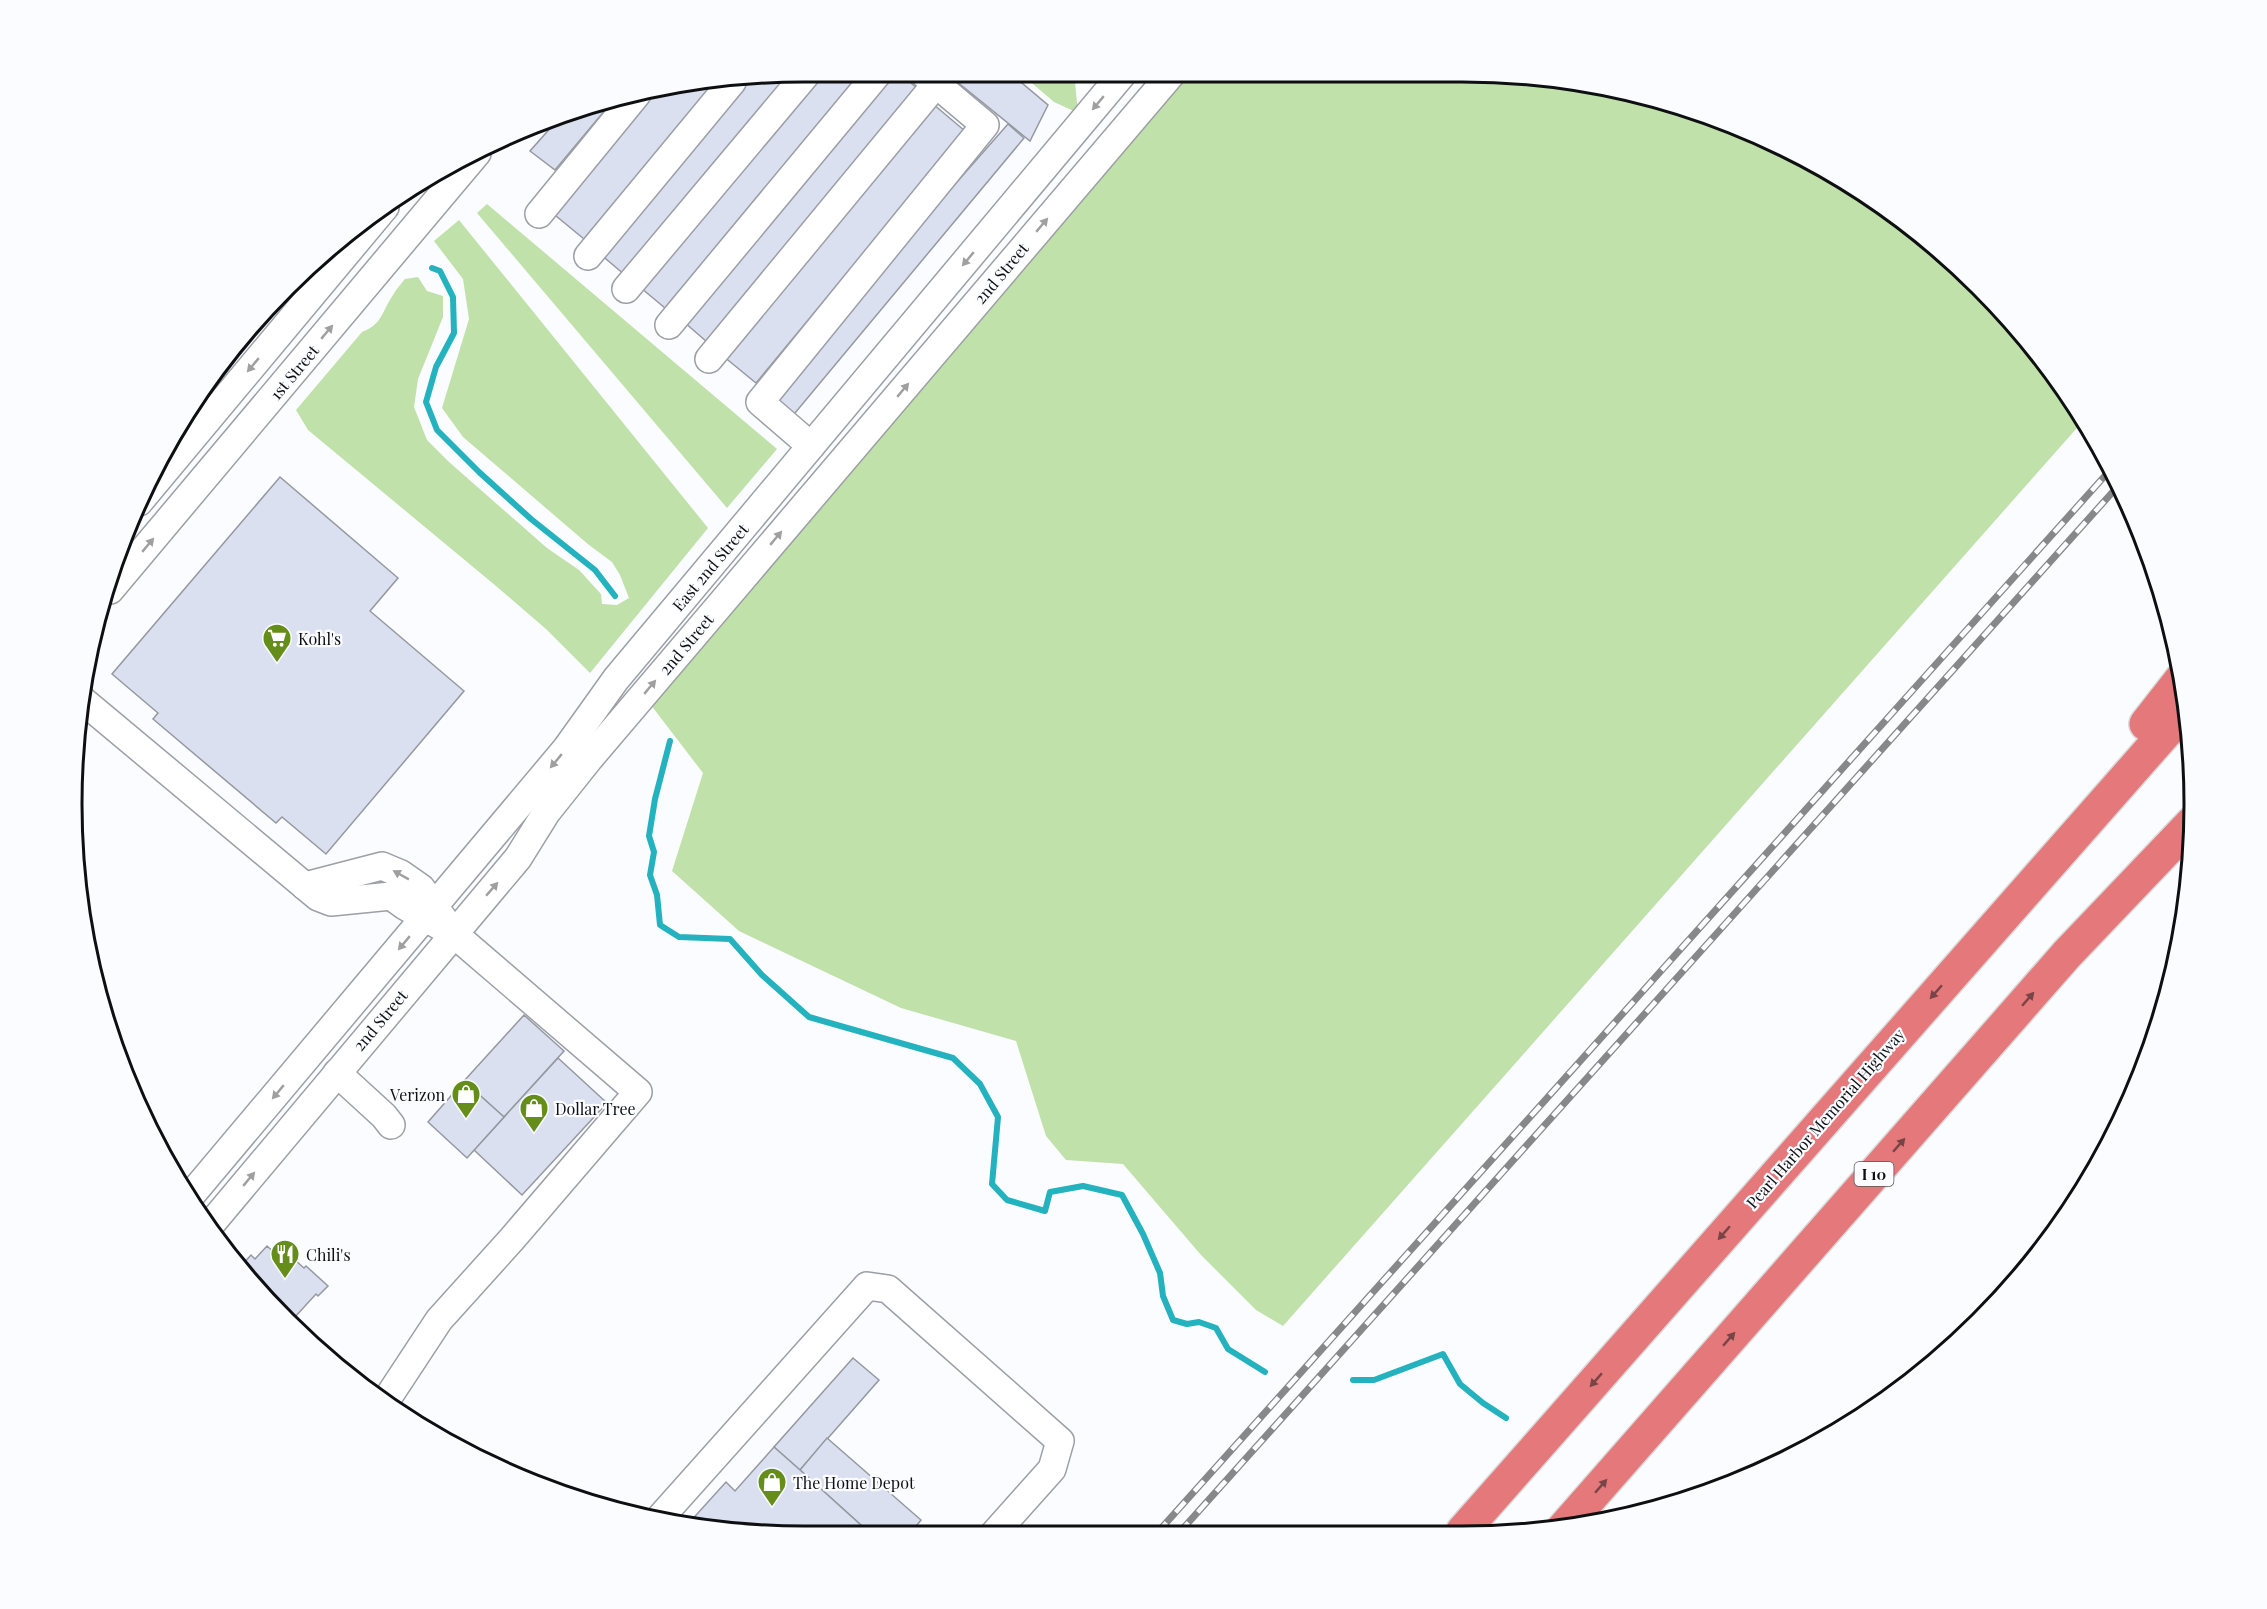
<svg xmlns="http://www.w3.org/2000/svg" width="2267" height="1609" font-family="'Playfair Display',serif">
	<style>
		.green { fill: #c0e1a9 }
		.lines { fill: none; stroke-linecap: round; stroke-linejoin: round }
		.stream { stroke: #23b2be; stroke-width: 6 }
		.building { fill: #dbe0f0; stroke: #95989f; stroke-width: 1.5 }
		.minor-casing { stroke: #9d9fa7; stroke-width: 30 }
		.highway-casing { stroke: #d8d9d9; stroke-width: 36 }
		.minor { stroke: #fff; stroke-width: 27 }
		.highway { stroke: #e4787b; stroke-width: 33 }
		.rail-casing { stroke: #86888a; stroke-width: 7 }
		.rail { stroke: #fafcff; stroke-width: 4.5; stroke-dasharray: 14; stroke-linecap: butt }
		.oneway { fill: #9f9fa0 }
		.oneway2 { fill: #794446 }
		.labels { text-anchor: middle; dominant-baseline: central; stroke-width: 4.5; stroke-linejoin: round; paint-order: stroke }
		.shield { fill: #fafcff; stroke: #555658; stroke-width: 1.5 }
		.shield-label { font-size: 15px; font-weight: bold; fill: #0e0f11 }
		.street-label { font-size: 16px; fill: #0e0f11; stroke: #fafcff }
		.poi-label { font-size: 16px; fill: #0e0f11; stroke: #fafcff; text-anchor: start }
		.rim { fill: none; stroke: #0e0f11; stroke-width: 3 }
	</style>
	<rect width="100%" height="100%" fill="#fafcff"/>
	<!-- green -->
	<g class="green">
		<path d="M1019 72H1074L1078 113 1054 102Z"/>
		<path d="M1190 72H1463L1606 86 1742 128 1828 170 1909 224 2013 321 2084 420 1283 1326 1256 1310 1201 1255 1123 1164 1066 1160 1046 1136 1016 1041 901 1008 739 931 672 871 703 773 644 696Z"/>
		<path d="M487 204 777 449 727 508 477 213Z"/>
		<path d="M459 220 708 528 590 673 546 629 496 586 308 430 296 410 362 332C382 325 382 311 393 295 396 289 401 284 405 279L418 277 427 291 443 296V317L418 379 414 407 427 440 449 462 547 548 579 570 601 594 602 604 617 605 629 598 620 575 612 562 589 545 463 437 442 408 469 319 463 279 434 241Z"/>
	</g>
	<g class="lines">
		<!-- stream -->
		<g class="stream">
			<path d="M432 268 440 271 453 297 454 333 436 367 426 402 437 430 479 472 531 519 595 570 615 596"/>
			<path d="M670 741 655 799 649 836 654 852 650 875 657 895 660 925 679 937 730 939 762 975 809 1017 953 1058 980 1084 998 1117 992 1184 1007 1200 1045 1211 1050 1192 1083 1186 1122 1195 1143 1234 1160 1273 1163 1296 1173 1320 1187 1324 1199 1322 1216 1328 1228 1349 1265 1372"/>
			<path d="M1353 1380H1374L1443 1354 1460 1384 1483 1403 1506 1418"/>
		</g>
	</g>
	<!-- building -->
	<g class="building">
		<path d="M820 72H861L665 308 641 288Z"/>
		<path d="M892 72H898L918 89 707 342 684 322Z"/>
		<path d="M945 72H1009L1048 105 1030 141Z"/>
		<path d="M791 74 625 275 600 254 745 80Z"/>
		<path d="M714 84 584 239 550 211 649 93Z"/>
		<path d="M616 97 555 170 530 151 562 115Z"/>
		<path d="M933 104 965 131 756 383 723 356Z"/>
		<path d="M1008 124 1024 138 790 419 765 400Z"/>
		<path d="M280 477 398 578 370 611 464 691 326 854 282 817 276 823 153 719 158 713 112 674Z"/>
		<path d="M524 1015 564 1051 504 1117 464 1081Z"/>
		<path d="M558 1058 607 1103 522 1195 474 1150Z"/>
		<path d="M464 1081 504 1117 467 1158 428 1122Z"/>
		<path d="M267 1246 289 1266 295 1260 304 1268 306 1266 328 1286 318 1296 316 1294 294 1318 290 1315 287 1318 254 1288 240 1267 251 1255 255 1259Z"/>
		<path d="M853 1358 879 1380 800 1470 774 1447Z"/>
		<path d="M827 1438 921 1520 909 1535H872L800 1470Z"/>
		<path d="M774 1447 800 1470 872 1535H757L688 1524 726 1482 735 1491Z"/>
	</g>
	<g class="lines">
		<!-- minor casing -->
		<g class="minor-casing">
			<g id="minor">
				<path d="M539 214 637 94"/>
				<path d="M588 256 732 82"/>
				<path d="M626 289 808 72"/>
				<path d="M669 325 879 72"/>
				<path d="M709 359 936 84"/>
				<path d="M811 446 760 402 985 125 922 72"/>
				<path d="M139 502 385 207"/>
				<path d="M110 590 477 153"/>
				<path d="M81 699 318 897 331 902 391 896 405 906 454 934 638 1092 512 1239 439 1320 385 1402"/>
				<path d="M305 886 382 866 401 874 421 888 444 920"/>
				<path d="M337 1073 384 1116 391 1125"/>
				<path d="M192 1194 566 749 616 679 1124 72"/>
				<path d="M211 1224 518 858 546 813 589 759 1173 72"/>
				<path d="M659 1519 867 1286 888 1289 1060 1441 1052 1469 994 1534"/>
			</g>
		</g>
		<!-- highway casing -->
		<g class="highway-casing">
			<g id="highway">
				<path d="M2146 724 2182 678"/>
				<path d="M1562 1530 2067 954 2192 823"/>
				<path d="M1463 1531 2188 707"/>
			</g>
		</g>
		<!-- minor -->
		<use href="#minor" class="minor"/>
		<!-- highway -->
		<use href="#highway" class="highway"/>
		<!-- rail casing -->
		<g class="rail-casing">
			<g id="rail">
				<path d="M1157 1533 2111 469"/>
				<path d="M1179 1533 2118 486"/>
			</g>
		</g>
		<!-- rail -->
		<use href="#rail" class="rail"/>
	</g>
	<!-- one-way arrows -->
	<defs><path id="oneway-solid" d="M-6-.8H1V-3.2L6.5 0L1 3.2V.8H-6Z" transform="scale(1.5)"/></defs>
	<g class="oneway">
		<use href="#oneway-solid" transform="translate(1098 103) rotate(130)"/>
		<use href="#oneway-solid" transform="translate(1042 225) rotate(-50)"/>
		<use href="#oneway-solid" transform="translate(968 259) rotate(130)"/>
		<use href="#oneway-solid" transform="translate(327 332) rotate(-50)"/>
		<use href="#oneway-solid" transform="translate(253 365) rotate(130)"/>
		<use href="#oneway-solid" transform="translate(903 390) rotate(-50)"/>
		<use href="#oneway-solid" transform="translate(776 538) rotate(-50)"/>
		<use href="#oneway-solid" transform="translate(148 545) rotate(-50)"/>
		<use href="#oneway-solid" transform="translate(650 687) rotate(-50)"/>
		<use href="#oneway-solid" transform="translate(556 761) rotate(130)"/>
		<use href="#oneway-solid" transform="translate(401 875) rotate(-151)"/>
		<use href="#oneway-solid" transform="translate(492 889) rotate(-49)"/>
		<use href="#oneway-solid" transform="translate(404 943) rotate(130)"/>
		<use href="#oneway-solid" transform="translate(278 1092) rotate(130)"/>
		<use href="#oneway-solid" transform="translate(249 1179) rotate(-50)"/>
	</g>
	<g class="oneway2">
		<use href="#oneway-solid" transform="translate(1936 992) rotate(131)"/>
		<use href="#oneway-solid" transform="translate(2028 999) rotate(-49)"/>
		<use href="#oneway-solid" transform="translate(1899 1145) rotate(-49)"/>
		<use href="#oneway-solid" transform="translate(1724 1233) rotate(131)"/>
		<use href="#oneway-solid" transform="translate(1729 1339) rotate(-49)"/>
		<use href="#oneway-solid" transform="translate(1596 1380) rotate(131)"/>
		<use href="#oneway-solid" transform="translate(1601 1486) rotate(-49)"/>
	</g>
	<!-- icons -->
	<defs>
		<g id="supermarket-pin" transform="scale(1.5)"><path d="M0 17L-7.5 6A9.5 9.5 0 1 1 7.5 6Z" fill="#658d1a" stroke="#fafcff"/><path d="M-6-5.5h2.5l.6 2H6L4.5 2H-2.5L-4.4-4H-6ZM-1.5 3.2a1.3 1.3 0 1 0 .1 0ZM3 3.2a1.3 1.3 0 1 0 .1 0Z" fill="#fff"/></g>
		<g id="shop-pin" transform="scale(1.5)"><path d="M0 17L-7.5 6A9.5 9.5 0 1 1 7.5 6Z" fill="#658d1a" stroke="#fafcff"/><path d="M-5-2.5h2.3a2.7 3.5 0 0 1 5.4 0H5L5.5 6h-11ZM-1.5-2.5h3a1.5 2.3 0 0 0-3 0Z" fill="#fff"/></g>
		<g id="restaurant-pin" transform="scale(1.5)"><path d="M0 17L-7.5 6A9.5 9.5 0 1 1 7.5 6Z" fill="#658d1a" stroke="#fafcff"/><path d="M-5-6h1v4h1v-4h1v4h1v-4h1v5L-1.5 .5V6h-2V.5L-5-1ZM5-6V6H3V1.5H1.5Q1.5-4 5-6Z" fill="#fff"/></g>
	</defs>
	<g fill-rule="evenodd">
		<use href="#supermarket-pin" x="277" y="638"/>
		<use href="#shop-pin" x="466" y="1094"/>
		<use href="#shop-pin" x="534" y="1108"/>
		<use href="#restaurant-pin" x="285" y="1254"/>
		<use href="#shop-pin" x="772" y="1482"/>
	</g>
	<g class="labels">
		<!-- shield labels -->
		<rect class="shield" x="1854.5" y="1162" width="39" height="24" rx="4.5"/>
		<g class="shield-label">
			<text x="1874" y="1174">I 10</text>
		</g>
		<!-- street labels -->
		<g class="street-label">
			<text transform="translate(1001 273) rotate(-50)">2nd Street</text>
			<text transform="translate(294 372) rotate(-50)">1st Street</text>
			<text transform="translate(710 567) rotate(-50)">East 2nd Street</text>
			<text transform="translate(686 644) rotate(-50)">2nd Street</text>
			<text transform="translate(380 1020) rotate(-50)">2nd Street</text>
			<text transform="translate(1825 1118) rotate(-49)">Pearl Harbor Memorial Highway</text>
		</g>
		<!-- poi labels -->
		<g class="poi-label">
			<text x="298" y="638">Kohl's</text>
			<text x="445" y="1094" text-anchor="end">Verizon</text>
			<text x="555" y="1108">Dollar Tree</text>
			<text x="306" y="1254">Chili's</text>
			<text x="793" y="1482">The Home Depot</text>
		</g>
	</g>
	<!-- crop -->
	<path d="M0 0H2267V1609H0ZM804 82H1462A722 722 0 0 1 2184 804V804A722 722 0 0 1 1462 1526H804A722 722 0 0 1 82 804V804A722 722 0 0 1 804 82Z" fill="#fafcff" fill-rule="evenodd"/>
	<path class="rim" d="M804 82H1462A722 722 0 0 1 2184 804V804A722 722 0 0 1 1462 1526H804A722 722 0 0 1 82 804V804A722 722 0 0 1 804 82Z"/>
</svg>
